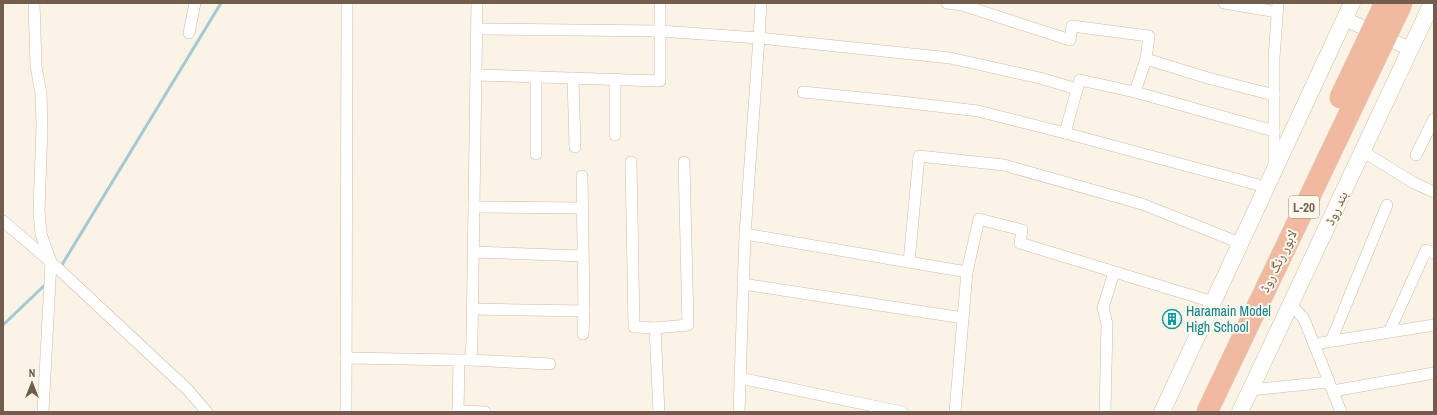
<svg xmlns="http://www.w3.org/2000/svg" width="1437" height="415" font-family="'Archivo Narrow','Noto Naskh Arabic',sans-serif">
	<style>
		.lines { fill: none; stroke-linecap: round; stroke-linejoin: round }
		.stream { stroke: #a2c9d4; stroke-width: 3 }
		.minor-casing { stroke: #cbbcac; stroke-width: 12 }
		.tertiary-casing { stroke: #cbbcac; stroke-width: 15 }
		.secondary-casing { stroke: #cebcaa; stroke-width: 17 }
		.minor { stroke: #fff; stroke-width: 11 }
		.tertiary { stroke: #fff; stroke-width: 14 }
		.secondary { stroke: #fff; stroke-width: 16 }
		.motorway-bridge-casing { stroke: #d8d1cd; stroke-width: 22; stroke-linecap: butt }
		.motorway-bridge { stroke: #f1baa0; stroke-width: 21 }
		.labels { text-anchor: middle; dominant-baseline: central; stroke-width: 4; stroke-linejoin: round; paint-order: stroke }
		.shield { fill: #fef7eb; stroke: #9c8a7c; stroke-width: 1 }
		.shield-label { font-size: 13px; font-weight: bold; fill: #725c4c }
		.street-label { font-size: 14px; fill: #725c4c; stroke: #fef7eb }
		.culture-label { font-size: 14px; fill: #0d838f; stroke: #fef7eb; text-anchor: start }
	</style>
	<rect width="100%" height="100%" fill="#fbf3e5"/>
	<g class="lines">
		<!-- stream -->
		<g class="stream">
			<path d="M60 268 221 3"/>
			<path d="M3 325 47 283"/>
		</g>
		<!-- minor casing -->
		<g class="minor-casing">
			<g id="minor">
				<path d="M34 3 36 66 41 94 42 126 39 211 41 234 51 262 43 412"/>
				<path d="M947 3 962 5 1070 40 1072 26 1149 36 1146 59"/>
				<path d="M1224 3 1277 12"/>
				<path d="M477 29 660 31 759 38 761 3"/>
				<path d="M189 33 195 3"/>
				<path d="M476 75 660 81V3"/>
				<path d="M536 77V154"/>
				<path d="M573 78 575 147"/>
				<path d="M1077 89 1080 80 1135 92 1146 59 1208 78 1274 95"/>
				<path d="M803 92 902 102 978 111 1065 133 1266 187"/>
				<path d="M1135 92 1274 131"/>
				<path d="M615 135V79"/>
				<path d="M1362 151 1414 183 1434 192"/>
				<path d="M1416 155 1434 119"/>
				<path d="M631 162 634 327 655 328"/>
				<path d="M1274 166V58L1278 3"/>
				<path d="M582 176 584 311 583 334"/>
				<path d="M474 207 581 208"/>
				<path d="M3 221 51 262 187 389 207 412"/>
				<path d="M745 234 967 272 979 219 1022 230 1020 243 1213 302"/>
				<path d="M474 252 583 256"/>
				<path d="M909 262 919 156 1004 165 1142 204 1240 243"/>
				<path d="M743 284 963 318"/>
				<path d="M1291 304 1304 319 1341 412"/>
				<path d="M473 309 584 311"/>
				<path d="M1389 332 1426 250 1434 253"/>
				<path d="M1331 341 1387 205"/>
				<path d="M1314 344 1434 325"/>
				<path d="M346 358 459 360"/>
				<path d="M471 360 550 364"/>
				<path d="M740 378 902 412"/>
				<path d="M1250 390 1329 382"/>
				<path d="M1333 391 1434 373"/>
				<path d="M458 411 485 412"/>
				<path d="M346 412 347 3"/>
				<path d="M458 412 459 360H471L472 339 477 3"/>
				<path d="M659 412 655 328 688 325 684 162"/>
				<path d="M739 412 745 234 759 38 950 58 1040 78 1077 89 1065 133"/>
				<path d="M955 412 967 272"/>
				<path d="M1105 412 1107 324 1103 308 1114 272"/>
			</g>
		</g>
		<!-- tertiary casing -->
		<g class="tertiary-casing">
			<path id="tertiary" d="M1345 19 1410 49"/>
		</g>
		<!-- secondary casing -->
		<g class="secondary-casing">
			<g id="secondary">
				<path d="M1162 412 1352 3"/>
				<path d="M1240 412 1432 3"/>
			</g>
		</g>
		<!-- minor -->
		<use href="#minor" class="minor"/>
		<!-- tertiary -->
		<use href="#tertiary" class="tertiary"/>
		<!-- secondary -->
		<use href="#secondary" class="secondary"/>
		<!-- motorway-bridge casing -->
		<g class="motorway-bridge-casing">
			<g id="motorway-bridge">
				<path d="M1340 98 1385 3"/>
				<path d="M1207 412 1402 3"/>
			</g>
		</g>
		<!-- motorway-bridge -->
		<use href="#motorway-bridge" class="motorway-bridge"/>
	</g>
	<!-- icons -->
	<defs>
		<g id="building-ring" transform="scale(1)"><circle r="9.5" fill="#fef7eb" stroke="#0f9aa8" stroke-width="1.5"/><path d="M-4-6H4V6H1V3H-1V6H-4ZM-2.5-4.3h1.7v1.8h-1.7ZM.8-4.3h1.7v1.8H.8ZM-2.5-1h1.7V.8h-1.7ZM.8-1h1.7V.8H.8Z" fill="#0f9aa8"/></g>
	</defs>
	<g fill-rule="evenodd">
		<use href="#building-ring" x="1172" y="319"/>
	</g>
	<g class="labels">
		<!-- shield labels -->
		<rect class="shield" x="1289" y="196" width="30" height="22" rx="3"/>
		<g class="shield-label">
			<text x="1304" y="207">L-20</text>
		</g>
		<!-- street labels -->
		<g class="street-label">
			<text transform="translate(1336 208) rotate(-65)">بند روڈ</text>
			<text transform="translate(1278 261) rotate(-64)">لاہور رنگ روڈ</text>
		</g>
		<!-- culture labels -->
		<g class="culture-label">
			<text x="1186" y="311">Haramain Model<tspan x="1186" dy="16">High School</tspan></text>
		</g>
	</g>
	<!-- border -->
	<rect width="1437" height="415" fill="none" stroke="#725c4c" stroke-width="8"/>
	<!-- north arrow -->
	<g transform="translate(32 383)" stroke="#fef7eb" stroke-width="3" paint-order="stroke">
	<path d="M0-3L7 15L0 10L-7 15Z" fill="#725c4c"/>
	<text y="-6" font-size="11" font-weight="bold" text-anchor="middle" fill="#725c4c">N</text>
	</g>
</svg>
